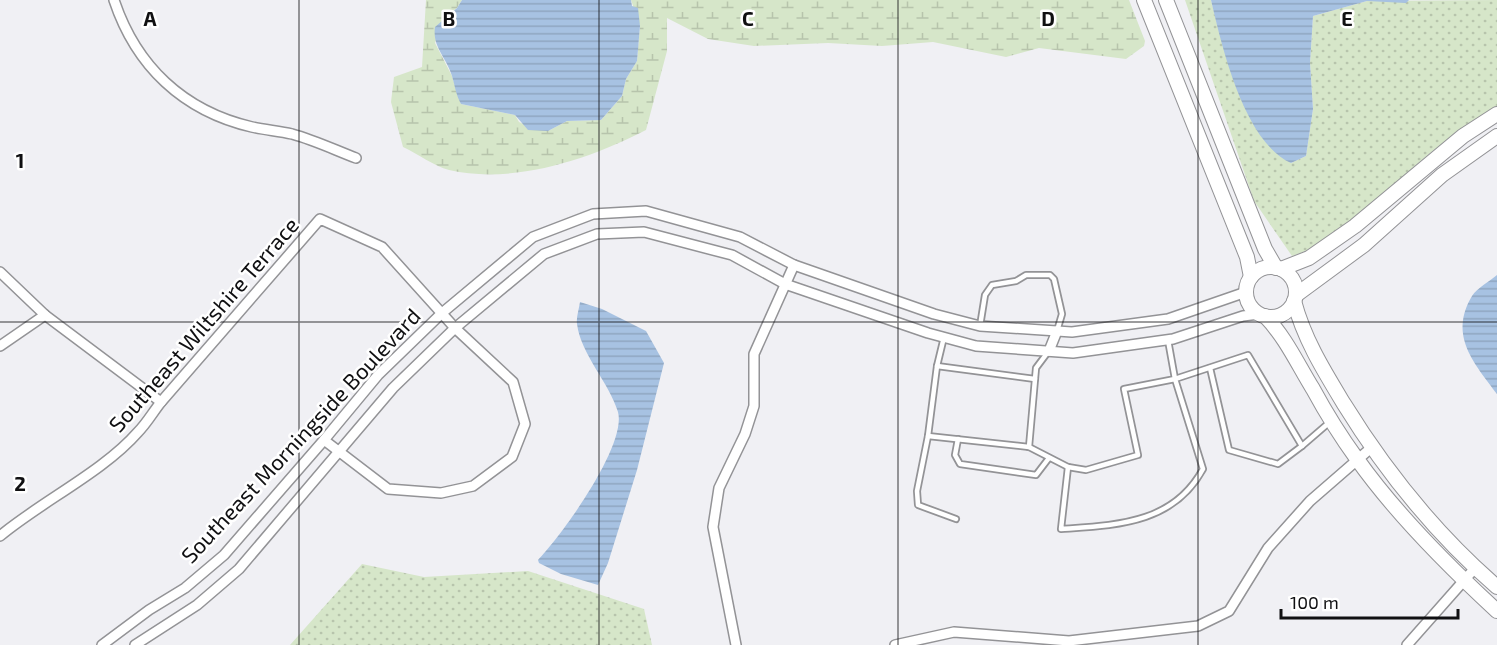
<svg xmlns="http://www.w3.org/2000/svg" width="1497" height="645" font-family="'Exo 2',sans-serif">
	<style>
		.green { fill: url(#green-dots) }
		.wetland { fill: url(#wetland-marsh) }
		.water { fill: url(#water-rules) }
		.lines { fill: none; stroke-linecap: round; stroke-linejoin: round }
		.lane-casing { stroke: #939396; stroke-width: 8 }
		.street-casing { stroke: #939396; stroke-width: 12 }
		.secondary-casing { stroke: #939396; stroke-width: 16 }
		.lane { stroke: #fff; stroke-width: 4.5 }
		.street { stroke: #fff; stroke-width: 9 }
		.secondary { stroke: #fff; stroke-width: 14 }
		.grid { fill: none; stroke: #101012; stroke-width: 1.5; stroke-opacity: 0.55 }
		.labels { text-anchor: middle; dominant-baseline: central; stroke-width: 5; stroke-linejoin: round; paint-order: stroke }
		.street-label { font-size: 22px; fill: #101012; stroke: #fff }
		.grid-label { font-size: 20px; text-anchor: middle; font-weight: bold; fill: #101012; stroke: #fff; stroke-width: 5; stroke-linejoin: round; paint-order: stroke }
	</style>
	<defs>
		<pattern id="green-dots" width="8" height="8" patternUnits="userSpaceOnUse" patternTransform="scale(1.5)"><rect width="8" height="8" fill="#d6e6c9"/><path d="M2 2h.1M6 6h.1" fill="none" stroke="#b7c4ac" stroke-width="1.8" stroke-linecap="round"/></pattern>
		<pattern id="wetland-marsh" width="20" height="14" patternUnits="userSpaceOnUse" patternTransform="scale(1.5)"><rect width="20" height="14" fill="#d6e6c9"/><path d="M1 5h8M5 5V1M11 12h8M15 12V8" fill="none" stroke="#b7c4ac"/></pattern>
		<pattern id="water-rules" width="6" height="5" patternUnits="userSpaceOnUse" patternTransform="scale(1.5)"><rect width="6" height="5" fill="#a7c2e2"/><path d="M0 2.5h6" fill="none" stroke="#8fa6c1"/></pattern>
	</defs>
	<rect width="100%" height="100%" fill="#f0f0f4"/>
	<!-- green -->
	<g class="green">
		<path d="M1185 0H1211L1219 31 1291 163 1306 156 1313 109 1310 63 1313 16 1367 1 1497 0V106C1474 121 1450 137 1429 154 1389 187 1342 241 1292 256L1254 201Z"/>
		<path d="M362 564 424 577 528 571 644 609 652 645H290Z"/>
	</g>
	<!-- wetland -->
	<path class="wetland" d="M426 0H462L457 8 443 18 435 43 452 76 461 104 515 115 519 122 534 129 548 131 567 121 601 120 622 96 626 79 637 61 640 26 631 0H1129L1145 41 1144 46 1126 59 1039 48 1006 57 933 42 882 46 828 43 754 46 708 39 667 18V51L646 130C590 159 513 185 449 170 434 166 418 154 403 147L391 102 394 77 422 67Z"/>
	<!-- water -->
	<g class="water">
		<path d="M462 0H631L632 6 638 8 640 26 637 61 626 79 622 96 601 120 567 121 548 131 528 130 515 115 461 104C456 95 455 86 452 76 447 58 432 47 435 27L457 8Z"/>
		<path d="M1211 0H1409L1406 3 1367 1 1313 16 1310 63 1313 109 1306 156 1291 163C1244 142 1222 47 1211 0Z"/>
		<path d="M1497 275V394C1475 364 1448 336 1472 296 1477 288 1490 281 1497 275Z"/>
		<path d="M580 302 602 309 646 331 664 363 637 470 608 563 598 585 561 574 539 563 538 560C561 536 627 446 618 412 609 382 581 355 577 324 576 318 579 309 580 302Z"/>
	</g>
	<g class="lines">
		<!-- lane casing -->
		<g class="lane-casing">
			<g id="lane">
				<path d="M980 326 985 295 992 285 1016 281 1026 275H1050L1054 279 1062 314 1057 331"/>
				<path d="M944 337 937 366 928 436 1029 447 1068 467 1086 470 1138 455 1124 389 1175 379 1168 340"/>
				<path d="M937 366 1035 379"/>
				<path d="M1210 368 1229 450 1278 464 1302 446"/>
				<path d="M928 436 917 491 918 505 956 519"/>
				<path d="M958 439 955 455 960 464 1036 475 1049 458"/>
				<path d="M1029 447 1036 368 1048 352"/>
				<path d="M1068 467 1061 529C1117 525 1173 524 1203 469L1175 379 1248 355 1302 446 1331 421"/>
			</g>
		</g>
		<!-- street casing -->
		<g class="street-casing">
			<g id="street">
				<path d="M114 0C136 66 183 111 252 127 265 130 279 131 292 134 314 140 335 150 356 158"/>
				<path d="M0 272 45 315 161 402"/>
				<path d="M0 346 45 315"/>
				<path d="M1049 351 1057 331"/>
				<path d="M0 536C42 501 103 472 138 432 147 423 153 412 161 402L320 219 382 247 455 328 513 382 525 424 512 457 473 486 441 493 388 489 324 440"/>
				<path d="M102 645 149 610 185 588 224 555 324 440 378 375 442 313 533 237 593 214 646 211 740 237 794 265 934 314 980 326 1072 332 1168 319 1246 292"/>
				<path d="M135 645 197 605 239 569 393 388 455 328 544 254 597 234 644 232 732 255 785 284 928 333 976 346 1073 353 1173 339 1243 316 1259 314"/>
				<path d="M736 645 713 527 719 488 745 434 754 406V354L794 265"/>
				<path d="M895 645 954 632 1069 641 1198 626 1229 611 1268 548 1310 501 1371 448"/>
				<path d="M1407 645 1475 568"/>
			</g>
		</g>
		<!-- secondary casing -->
		<g class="secondary-casing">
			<g id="secondary">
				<path d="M1144 0 1247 257 1251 277"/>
				<path d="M1166 0 1265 249 1276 268"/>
				<circle cx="1271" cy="292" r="25"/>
				<path d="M1281 269 1309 258 1355 226 1463 136 1497 114"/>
				<path d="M1296 295 1364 245 1442 175 1497 136"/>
				<path d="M1294 301C1304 339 1324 371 1344 404 1386 472 1437 535 1497 587"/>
				<path d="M1265 316C1286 338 1297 363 1313 389 1326 413 1341 437 1357 459 1396 514 1447 565 1497 611"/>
			</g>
		</g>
		<!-- lane -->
		<use href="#lane" class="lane"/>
		<!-- street -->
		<use href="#street" class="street"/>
		<!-- secondary -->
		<use href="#secondary" class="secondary"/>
	</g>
	<!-- grid -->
	<path class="grid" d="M299 0V645M599 0V645M898 0V645M1198 0V645M0 322H1497"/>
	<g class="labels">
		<!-- street labels -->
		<g class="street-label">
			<text transform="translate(203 324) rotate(-49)">Southeast Wiltshire Terrace</text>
			<text transform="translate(300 435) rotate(-47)">Southeast Morningside Boulevard</text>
		</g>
	</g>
	<g class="grid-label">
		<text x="150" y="26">A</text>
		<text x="449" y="26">B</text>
		<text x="748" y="26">C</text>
		<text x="1048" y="26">D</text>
		<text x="1347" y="26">E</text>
		<text x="20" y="168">1</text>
		<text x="20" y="491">2</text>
	</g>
	<!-- scale -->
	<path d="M1281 609v9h177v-9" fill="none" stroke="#101012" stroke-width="3"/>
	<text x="1290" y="609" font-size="18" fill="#101012" stroke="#ffffff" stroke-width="4.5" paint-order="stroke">100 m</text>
</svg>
